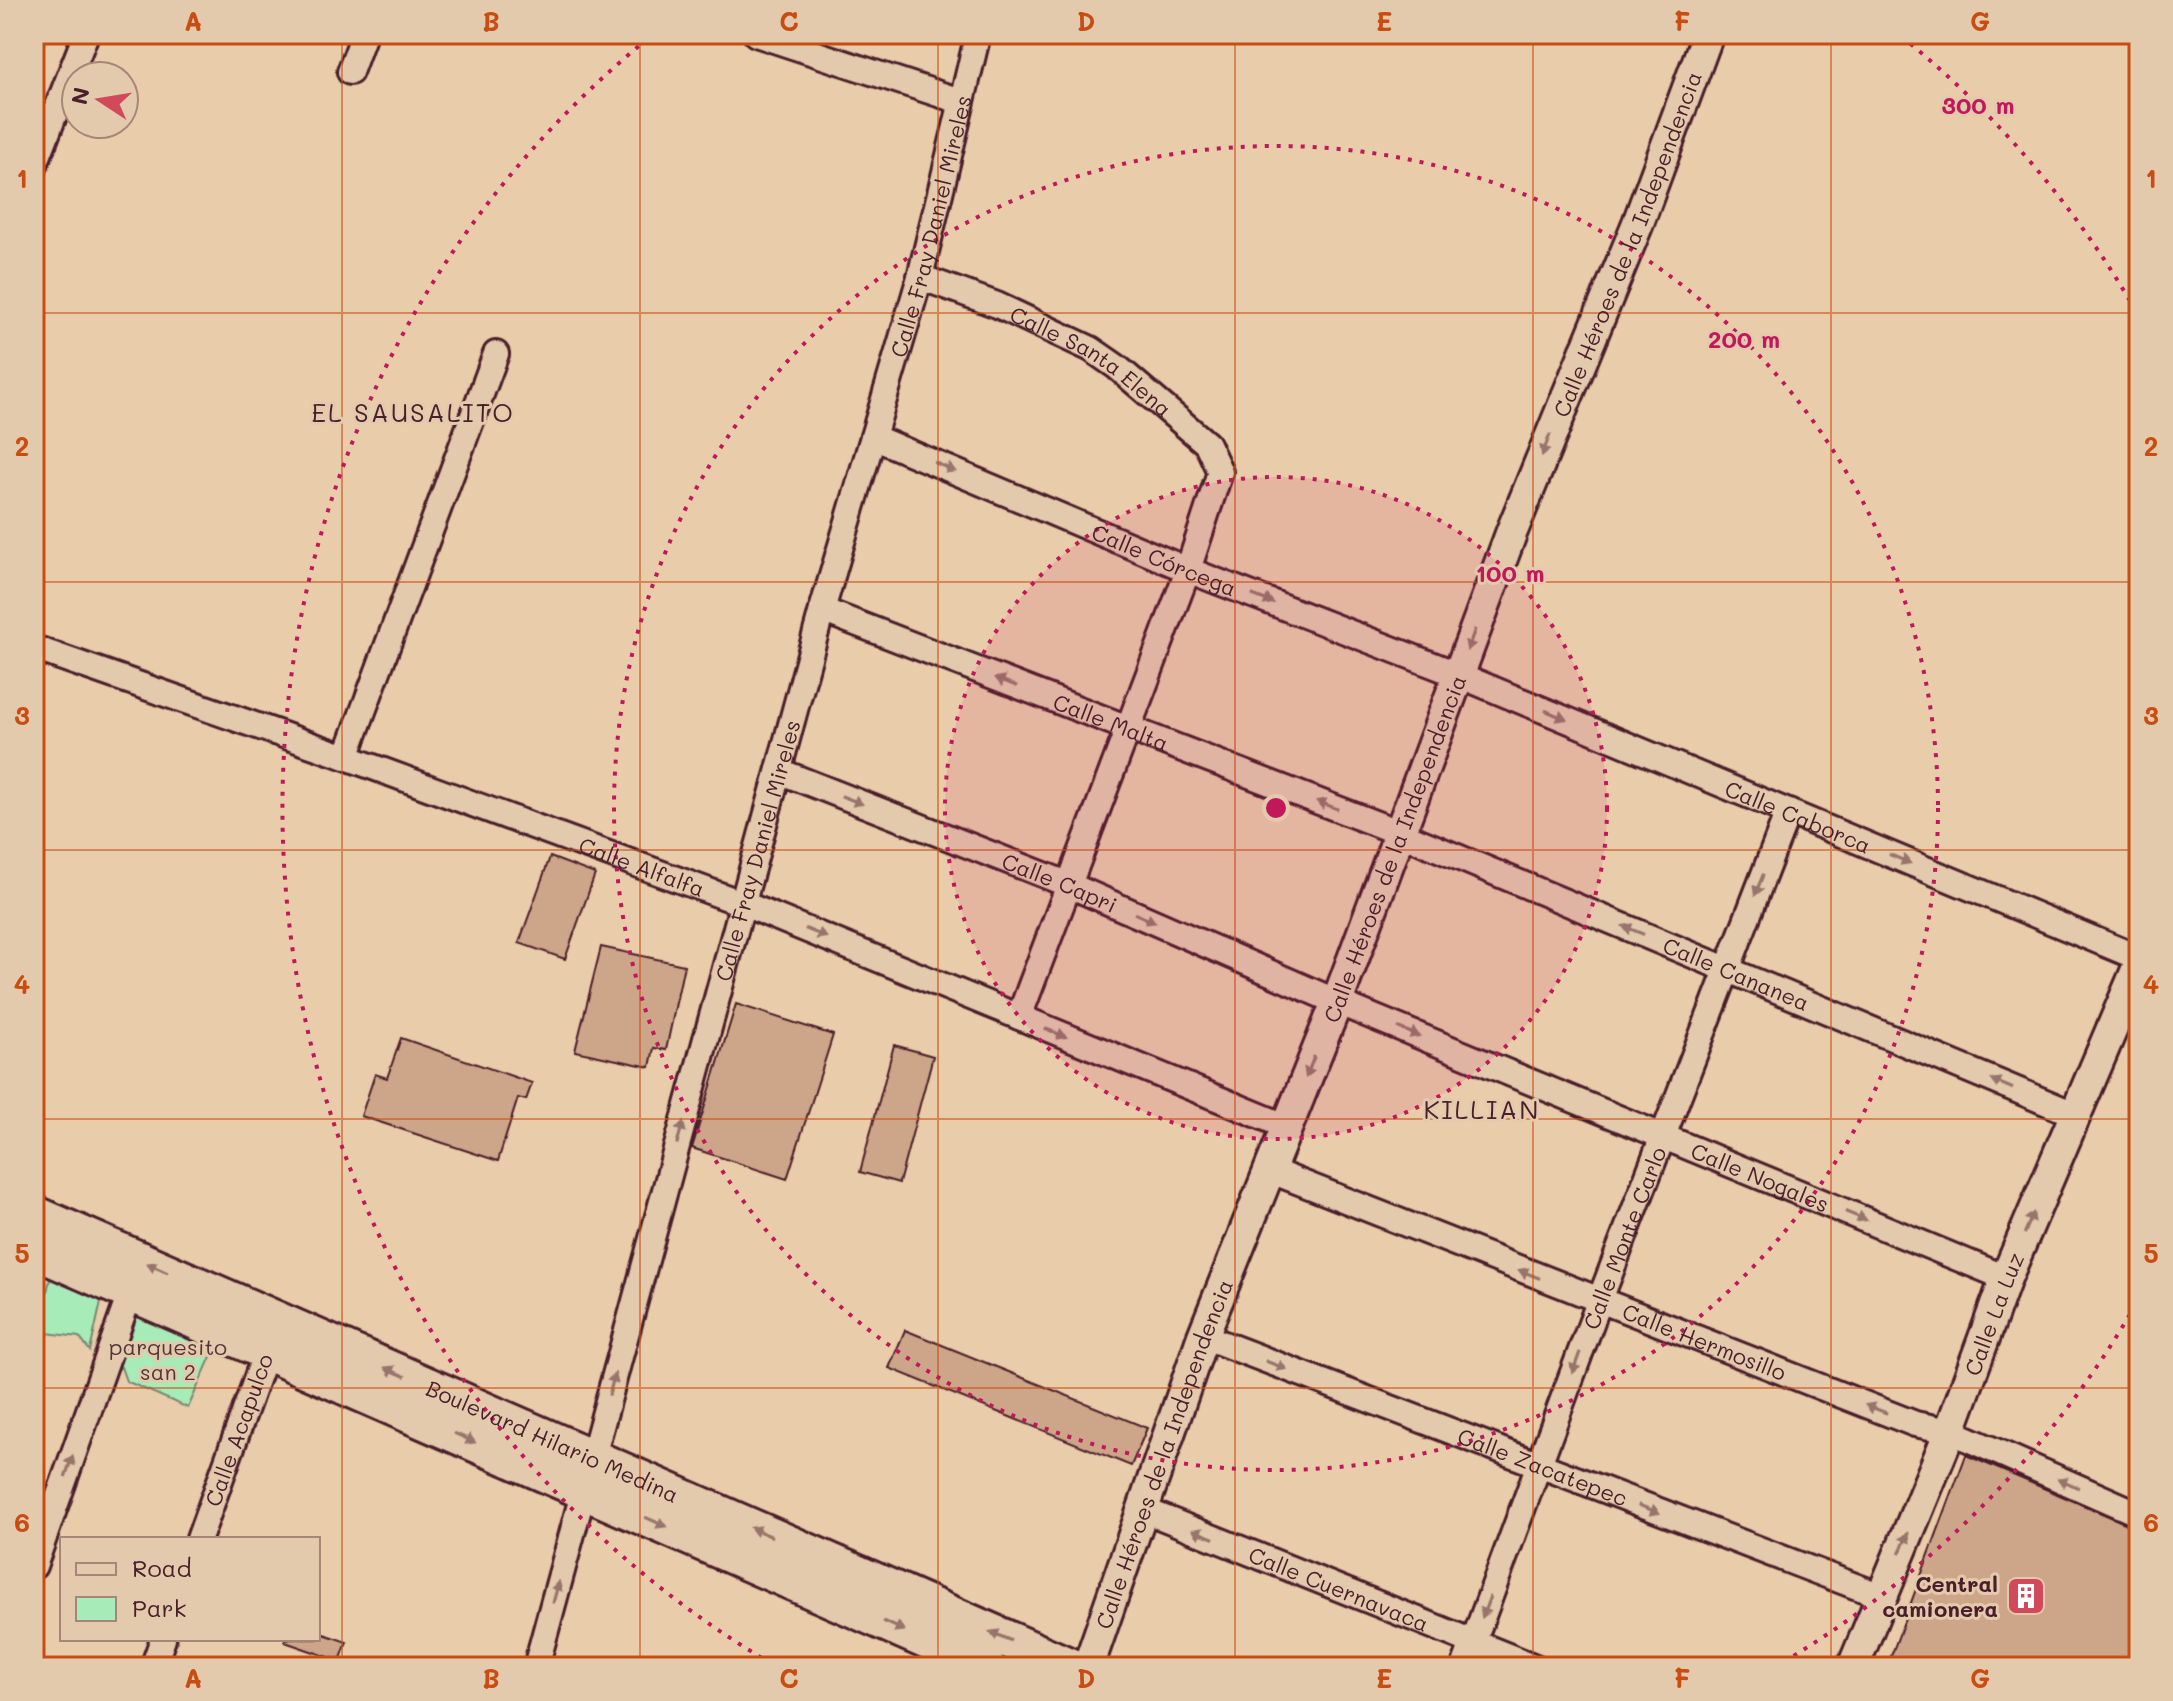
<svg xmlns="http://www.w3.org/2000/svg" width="2173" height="1701" font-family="Mali,sans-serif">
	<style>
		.green { fill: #a7ecb8; stroke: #788672; stroke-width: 2 }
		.building { fill: #cda588; stroke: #4a1f2b; stroke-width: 2 }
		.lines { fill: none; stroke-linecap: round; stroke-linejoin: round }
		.minor-casing { stroke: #4a1f2b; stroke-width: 30 }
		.tertiary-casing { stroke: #4a1f2b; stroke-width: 36 }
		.secondary-casing { stroke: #4a1f2b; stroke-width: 42 }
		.minor { stroke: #e4caac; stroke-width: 24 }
		.tertiary { stroke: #e4caac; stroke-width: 30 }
		.secondary { stroke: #e4caac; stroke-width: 36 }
		.oneway { fill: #97746c }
		.grid { fill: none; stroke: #c84d12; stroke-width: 2; stroke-opacity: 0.55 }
		.ring { fill: none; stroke: #c2185b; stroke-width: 4; stroke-dasharray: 4 8 }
		.labels { text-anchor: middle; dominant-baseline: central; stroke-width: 6; stroke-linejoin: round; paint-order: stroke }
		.street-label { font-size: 22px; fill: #4a1f2b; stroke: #e4caac }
		.park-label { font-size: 22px; fill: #533439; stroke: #e4caac }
		.poi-label { font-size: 22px; font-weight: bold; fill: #4a1f2b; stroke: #e4caac; text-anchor: end }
		.quarter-label { font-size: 26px; letter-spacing: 2px; fill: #4a1f2b; stroke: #e4caac }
		.centre { fill: #c2185b; stroke: #e4caac; stroke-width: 4 }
		.ring-label { font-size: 24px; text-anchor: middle; font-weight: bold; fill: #c2185b; stroke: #e4caac; stroke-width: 6; stroke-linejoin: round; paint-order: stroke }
		.neatline { fill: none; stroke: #c84d12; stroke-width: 3 }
		.grid-label { font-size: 26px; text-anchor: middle; font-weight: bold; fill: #c84d12 }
	</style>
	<rect width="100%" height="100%" fill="#e9ccaa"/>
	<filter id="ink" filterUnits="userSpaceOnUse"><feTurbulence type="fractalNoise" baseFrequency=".0125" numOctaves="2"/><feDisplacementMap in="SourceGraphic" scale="16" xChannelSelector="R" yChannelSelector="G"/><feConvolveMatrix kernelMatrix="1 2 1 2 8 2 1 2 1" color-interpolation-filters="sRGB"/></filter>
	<g filter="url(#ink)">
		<!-- green -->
		<g class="green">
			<path d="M54 1261 105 1284 90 1351 79 1337 38 1332Z"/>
			<path d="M141 1305 218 1341 188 1408 126 1381 121 1367 114 1372Z"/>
		</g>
		<!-- building -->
		<g class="building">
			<path d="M550 857 595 874 565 959 519 943Z"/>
			<path d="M601 947 684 965 666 1050 654 1048 650 1067 575 1051Z"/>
			<path d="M736 1004 833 1035 787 1179 692 1148Z"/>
			<path d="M401 1038 532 1083 526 1100 518 1098 498 1161 361 1116 375 1074 387 1078Z"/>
			<path d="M894 1045 933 1056 899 1183 860 1172Z"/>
			<path d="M905 1330 1147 1428 1131 1466 889 1368Z"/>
			<path d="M1966 1455 2139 1529V1667H1887Z"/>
			<path d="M318 1632 347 1642 340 1661 285 1642V1639H318Z"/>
		</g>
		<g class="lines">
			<!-- minor casing -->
			<g class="minor-casing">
				<g id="minor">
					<path d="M756 34 960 101"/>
					<path d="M350 72 364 34"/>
					<path d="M34 167 86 34"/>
					<path id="s1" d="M920 277 997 305 1091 349 1117 367 1207 444 1220 472 1188 570 1019 1017"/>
					<path id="s2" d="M873 437 1188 570 1459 675 2139 958"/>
					<path id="s3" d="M822 610 1400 833 2074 1114"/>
					<path id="s4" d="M34 648 346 757 744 904 1285 1126"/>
					<path d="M346 757 496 354"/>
					<path id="s5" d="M779 771 1067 884 1337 1002 2006 1278"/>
					<path id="s6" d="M1269 1170 1915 1424 1950 1431 2139 1514"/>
					<path id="s7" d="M1203 1336 1881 1596"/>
					<path id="s8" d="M1144 1510 1535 1667"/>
					<path id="s9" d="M199 1539 271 1338"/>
					<path d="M34 1566 130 1294"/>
					<path d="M153 1667 163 1639"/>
					<path id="s10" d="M536 1667 822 610 920 277 978 34"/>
					<path id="s11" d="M1464 1667 1599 1302 1788 812"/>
				</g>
			</g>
			<!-- tertiary casing -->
			<g class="tertiary-casing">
				<g id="tertiary">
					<path id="s12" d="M1088 1667 1203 1336 1337 1002 1512 531 1638 223 1708 34"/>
					<path id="s13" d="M1853 1667 1950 1431 2006 1278 2139 965"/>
				</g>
			</g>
			<!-- secondary casing -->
			<g class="secondary-casing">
				<g id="secondary">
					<path id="s14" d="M34 1214 1071 1667"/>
					<path d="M34 1250 987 1667"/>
				</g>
			</g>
			<!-- minor -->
			<use href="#minor" class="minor"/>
			<!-- tertiary -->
			<use href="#tertiary" class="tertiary"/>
			<!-- secondary -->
			<use href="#secondary" class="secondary"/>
		</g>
		<!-- one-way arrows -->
		<defs><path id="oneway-solid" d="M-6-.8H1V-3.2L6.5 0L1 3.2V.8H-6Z" transform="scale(2)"/></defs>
		<g class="oneway">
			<use href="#oneway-solid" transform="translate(1546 445) rotate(111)"/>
			<use href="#oneway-solid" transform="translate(945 467) rotate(23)"/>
			<use href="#oneway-solid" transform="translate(1263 599) rotate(21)"/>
			<use href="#oneway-solid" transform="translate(1471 640) rotate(110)"/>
			<use href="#oneway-solid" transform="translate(1006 682) rotate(-159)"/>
			<use href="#oneway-solid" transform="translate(1556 715) rotate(23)"/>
			<use href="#oneway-solid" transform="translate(852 800) rotate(21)"/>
			<use href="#oneway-solid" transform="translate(1327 805) rotate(-159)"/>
			<use href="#oneway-solid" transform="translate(1900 859) rotate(23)"/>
			<use href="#oneway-solid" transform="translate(1759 885) rotate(112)"/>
			<use href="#oneway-solid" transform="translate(1145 918) rotate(24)"/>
			<use href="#oneway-solid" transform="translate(1633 930) rotate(-158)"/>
			<use href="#oneway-solid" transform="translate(816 933) rotate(22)"/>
			<use href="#oneway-solid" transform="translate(1409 1032) rotate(22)"/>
			<use href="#oneway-solid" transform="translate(1056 1033) rotate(22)"/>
			<use href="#oneway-solid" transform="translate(1310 1067) rotate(112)"/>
			<use href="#oneway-solid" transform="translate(2002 1084) rotate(-157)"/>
			<use href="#oneway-solid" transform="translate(680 1133) rotate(-74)"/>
			<use href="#oneway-solid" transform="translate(1856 1216) rotate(22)"/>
			<use href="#oneway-solid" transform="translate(2029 1223) rotate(-67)"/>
			<use href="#oneway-solid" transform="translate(157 1268) rotate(-156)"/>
			<use href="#oneway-solid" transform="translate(1529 1274) rotate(-158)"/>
			<use href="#oneway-solid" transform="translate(1576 1363) rotate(110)"/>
			<use href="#oneway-solid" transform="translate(1276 1365) rotate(21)"/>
			<use href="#oneway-solid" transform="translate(395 1372) rotate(-156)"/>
			<use href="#oneway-solid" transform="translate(612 1384) rotate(-75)"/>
			<use href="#oneway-solid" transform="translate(1876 1409) rotate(-159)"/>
			<use href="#oneway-solid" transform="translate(465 1438) rotate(24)"/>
			<use href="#oneway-solid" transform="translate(69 1466) rotate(-71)"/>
			<use href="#oneway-solid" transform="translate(2068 1483) rotate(-156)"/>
			<use href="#oneway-solid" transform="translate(1649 1509) rotate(21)"/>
			<use href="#oneway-solid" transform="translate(656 1522) rotate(24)"/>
			<use href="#oneway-solid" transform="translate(761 1532) rotate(-157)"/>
			<use href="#oneway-solid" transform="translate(1203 1534) rotate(-158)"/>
			<use href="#oneway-solid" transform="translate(1904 1543) rotate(-67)"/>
			<use href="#oneway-solid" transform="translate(556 1592) rotate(-75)"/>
			<use href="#oneway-solid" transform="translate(1486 1607) rotate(110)"/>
			<use href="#oneway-solid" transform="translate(894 1626) rotate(24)"/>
			<use href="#oneway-solid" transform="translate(1000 1636) rotate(-157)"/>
		</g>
	</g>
	<!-- grid -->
	<path class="grid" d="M342 34V1667M640 34V1667M938 34V1667M1235 34V1667M1533 34V1667M1831 34V1667M34 313H2139M34 582H2139M34 850H2139M34 1119H2139M34 1388H2139"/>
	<!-- distance rings -->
	<circle cx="1276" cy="808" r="331" fill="#c2185b" fill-opacity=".12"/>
	<g class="ring">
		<circle cx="1276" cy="808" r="331"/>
		<circle cx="1276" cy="808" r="662"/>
		<path d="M2136 1304A993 993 0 0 1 1780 1664M772 1664A993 993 0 0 1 651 36M1901 36A993 993 0 0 1 2136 311"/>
	</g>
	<!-- icons -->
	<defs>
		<g id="building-square" transform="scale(2)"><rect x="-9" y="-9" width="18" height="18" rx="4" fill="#d1495b" stroke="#e4caac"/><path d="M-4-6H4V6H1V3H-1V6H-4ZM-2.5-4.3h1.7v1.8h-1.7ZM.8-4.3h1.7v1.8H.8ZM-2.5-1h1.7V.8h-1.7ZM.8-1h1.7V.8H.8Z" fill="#fff"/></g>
	</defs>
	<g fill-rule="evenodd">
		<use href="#building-square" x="2026" y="1596"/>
	</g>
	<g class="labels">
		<!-- street labels -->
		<g class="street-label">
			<text stroke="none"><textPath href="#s10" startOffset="1494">Calle Fray Daniel Mireles</textPath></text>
			<text stroke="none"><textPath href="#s12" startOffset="1522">Calle Héroes de la Independencia</textPath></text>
			<text stroke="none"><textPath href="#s1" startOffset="192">Calle Santa Elena</textPath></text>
			<text stroke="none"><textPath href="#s2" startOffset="316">Calle Córcega</textPath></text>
			<text stroke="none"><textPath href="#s3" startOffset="310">Calle Malta</textPath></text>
			<text stroke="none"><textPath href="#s2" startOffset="1000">Calle Caborca</textPath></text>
			<text stroke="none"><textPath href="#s12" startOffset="874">Calle Héroes de la Independencia</textPath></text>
			<text stroke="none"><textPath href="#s10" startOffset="846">Calle Fray Daniel Mireles</textPath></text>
			<text stroke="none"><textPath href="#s4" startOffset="646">Calle Alfalfa</textPath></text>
			<text stroke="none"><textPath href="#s5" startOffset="302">Calle Capri</textPath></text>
			<text stroke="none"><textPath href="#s3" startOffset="984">Calle Cananea</textPath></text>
			<text stroke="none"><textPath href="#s5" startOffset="1062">Calle Nogales</textPath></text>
			<text stroke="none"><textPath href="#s11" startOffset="458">Calle Monte Carlo</textPath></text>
			<text stroke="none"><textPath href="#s13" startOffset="380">Calle La Luz</textPath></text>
			<text stroke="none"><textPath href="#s6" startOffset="468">Calle Hermosillo</textPath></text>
			<text stroke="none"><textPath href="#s9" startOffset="116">Calle Acapulco</textPath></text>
			<text stroke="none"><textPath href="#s14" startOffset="566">Boulevard Hilario Medina</textPath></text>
			<text stroke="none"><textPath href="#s12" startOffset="226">Calle Héroes de la Independencia</textPath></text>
			<text stroke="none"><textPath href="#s7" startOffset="364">Calle Zacatepec</textPath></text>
			<text stroke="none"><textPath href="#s8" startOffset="210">Calle Cuernavaca</textPath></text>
		</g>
		<!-- park labels -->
		<g class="park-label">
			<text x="168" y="1346">parquesito<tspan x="168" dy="25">san 2</tspan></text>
		</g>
		<!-- poi labels -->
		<g class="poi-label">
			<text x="1998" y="1583">Central<tspan x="1998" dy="25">camionera</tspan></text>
		</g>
		<!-- quarter labels -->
		<g class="quarter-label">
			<text x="413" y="412">EL SAUSALITO</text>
			<text x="1482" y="1109">KILLIAN</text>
		</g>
	</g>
	<circle cx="1276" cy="808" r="12" class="centre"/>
	<g class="ring-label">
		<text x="1978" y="114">300 m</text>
		<text x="1744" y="348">200 m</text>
		<text x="1510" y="582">100 m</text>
	</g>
	<!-- margin -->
	<rect width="2173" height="1701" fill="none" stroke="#e4caac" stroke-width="88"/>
	<!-- legend -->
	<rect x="60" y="1537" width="260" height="104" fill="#e4caac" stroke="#a68678" stroke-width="2"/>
	<rect x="76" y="1563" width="40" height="12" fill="#e4caac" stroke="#a68678" stroke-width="2"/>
	<text x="132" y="1577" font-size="24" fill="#4a1f2b">Road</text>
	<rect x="76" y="1597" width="40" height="24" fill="#a7ecb8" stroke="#a68678" stroke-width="2"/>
	<text x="132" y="1617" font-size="24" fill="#4a1f2b">Park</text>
	<!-- north arrow -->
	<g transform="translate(100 100) rotate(282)"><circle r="38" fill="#e4caac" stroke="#a68678" stroke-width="2"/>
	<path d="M0-6L14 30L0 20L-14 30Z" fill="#d1495b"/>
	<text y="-12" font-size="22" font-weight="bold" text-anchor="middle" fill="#4a1f2b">N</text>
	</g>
	<rect x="44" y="44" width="2085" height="1613" class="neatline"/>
	<g class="grid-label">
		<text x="193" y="31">A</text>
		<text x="491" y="31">B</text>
		<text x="789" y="31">C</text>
		<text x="1086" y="31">D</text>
		<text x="1384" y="31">E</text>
		<text x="1682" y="31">F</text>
		<text x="1980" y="31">G</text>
		<text x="22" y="188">1</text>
		<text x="2151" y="188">1</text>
		<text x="22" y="456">2</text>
		<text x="2151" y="456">2</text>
		<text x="22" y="725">3</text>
		<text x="2151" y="725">3</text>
		<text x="22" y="994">4</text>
		<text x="2151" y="994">4</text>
		<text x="22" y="1263">5</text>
		<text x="2151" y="1263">5</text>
		<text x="22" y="1532">6</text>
		<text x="2151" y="1532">6</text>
		<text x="193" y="1688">A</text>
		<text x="491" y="1688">B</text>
		<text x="789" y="1688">C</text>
		<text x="1086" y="1688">D</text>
		<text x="1384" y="1688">E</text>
		<text x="1682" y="1688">F</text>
		<text x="1980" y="1688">G</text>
	</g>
</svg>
